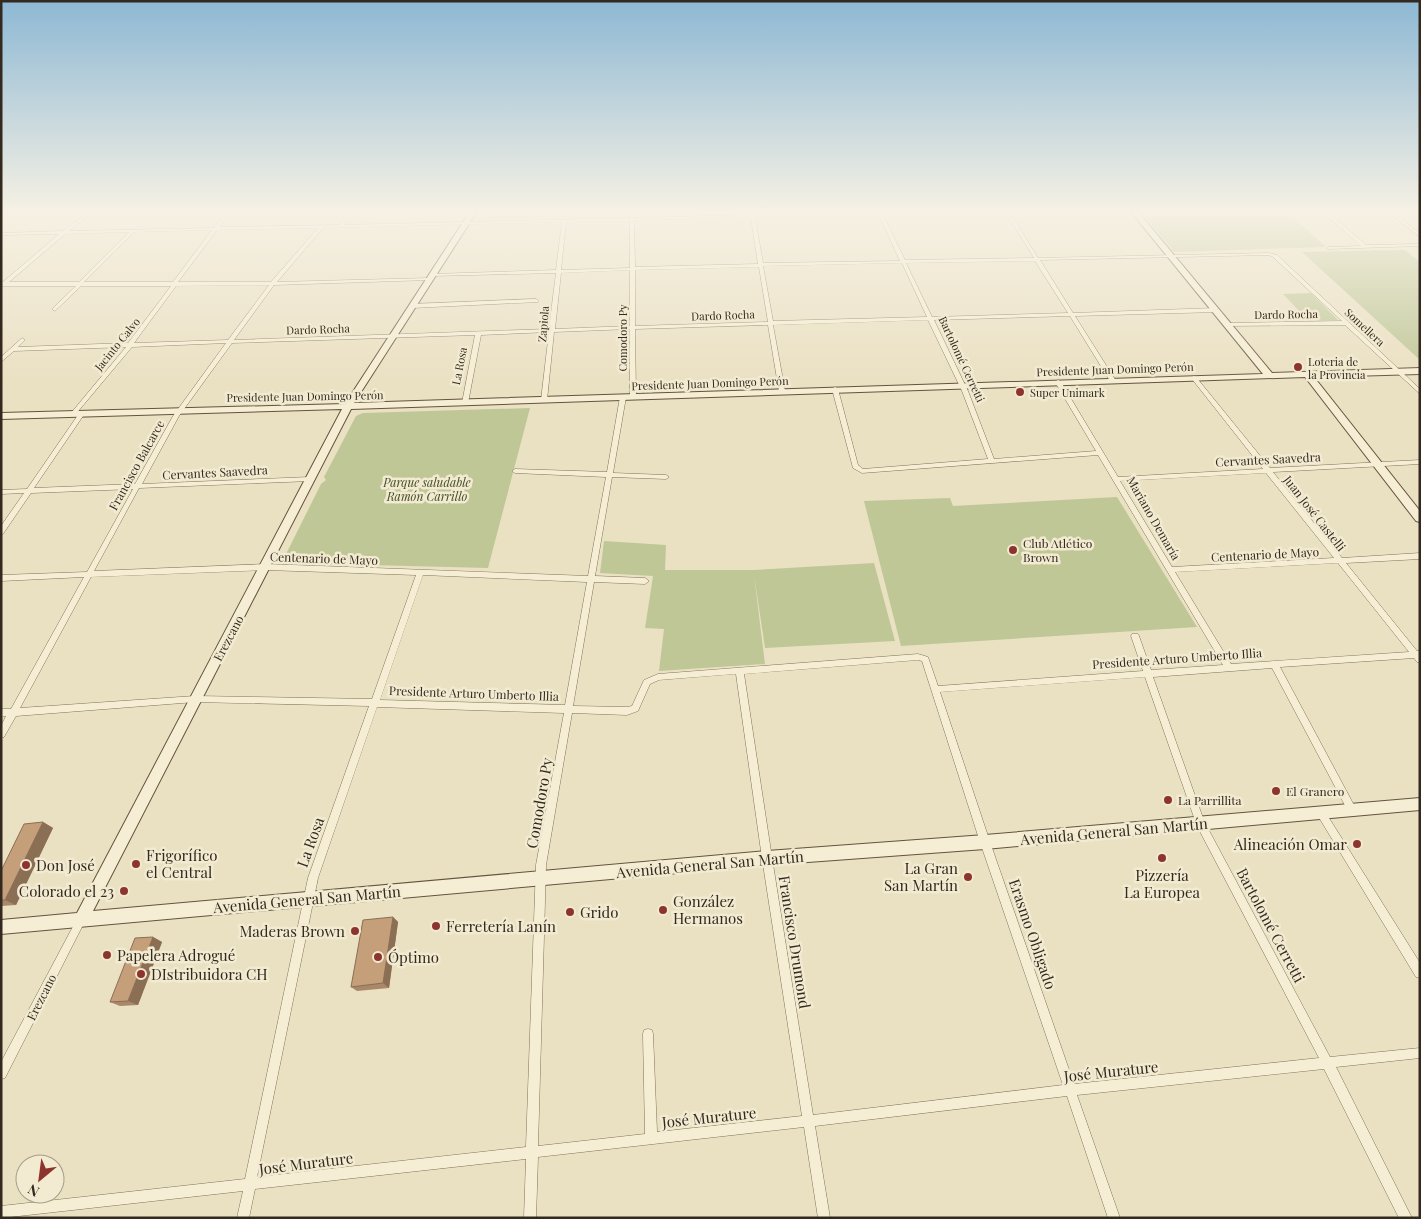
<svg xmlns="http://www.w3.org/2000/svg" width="1421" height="1219" font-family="'Playfair Display',serif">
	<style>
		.green { fill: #bfc797 }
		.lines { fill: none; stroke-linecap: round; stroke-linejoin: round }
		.street-casing { stroke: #82725b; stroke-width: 1 }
		.secondary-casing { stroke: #64533e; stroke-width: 2 }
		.street { fill: #f6eed4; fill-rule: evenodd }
		.secondary { fill: #f6eed4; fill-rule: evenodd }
		.wall { fill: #a98869 }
		.shaded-wall { fill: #8a6f55 }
		.building { fill: #c59e7a; stroke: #8a6f55 }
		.poi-dot { fill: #8d342f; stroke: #f2ead1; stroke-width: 2 }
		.labels { text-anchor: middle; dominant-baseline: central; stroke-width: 5; stroke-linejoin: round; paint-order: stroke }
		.far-street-label { font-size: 11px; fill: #33291e; stroke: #f2ead1 }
		.far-poi-label { font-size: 11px; fill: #33291e; stroke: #f2ead1; text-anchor: start }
		.street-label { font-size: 12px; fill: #33291e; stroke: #f2ead1 }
		.park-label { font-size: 12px; font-style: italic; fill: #424e26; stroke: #f2ead1 }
		.poi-label { font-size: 12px; fill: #33291e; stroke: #f2ead1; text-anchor: start }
		.near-street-label { font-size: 15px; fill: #33291e; stroke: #f2ead1 }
		.near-poi-label { font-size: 15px; fill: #33291e; stroke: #f2ead1; text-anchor: start }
	</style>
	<rect width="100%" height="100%" fill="#eae0c2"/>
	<!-- green -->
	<g class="green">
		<path d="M491 213H539L537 218 488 219Z"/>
		<path d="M1142 213H1289L1326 247 1174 252Z"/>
		<path d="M1405 250 1420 262V360L1302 252Z"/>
		<path d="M1311 293 1338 320 1309 321 1283 294Z"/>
		<path d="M530 408 488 568 289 563 284 558 321 484 326 480 324 477 356 416 363 413Z"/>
		<path d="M1117 497 1197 627 901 646 864 501 950 498 953 506Z"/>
		<path d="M604 541 666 545 665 570H754L874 563 895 641 765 648 754 575 765 664 659 671 664 629 645 628 653 576 600 573Z"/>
	</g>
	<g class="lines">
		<!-- street casing -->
		<g class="street-casing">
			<g id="street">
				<path d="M87 213H92L69 231 214 228 226 213H231L219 227 340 225 347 213H351L344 225 750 215V213H754L755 215 895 213 883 215 905 260 1034 258 1006 213H1010L1038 258 1269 253 1277 255 1420 389V394L1345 325 1226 326V324L1228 323 1342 321 1273 257 1269 255 1040 260 1073 313 1216 308 1219 310 1216 312 1075 316 1116 381 1113 383 1110 381 1070 316 934 320 968 391 994 459 1096 451 1055 382 1058 380 1061 382 1118 477 1263 469 1192 379 1191 378 1194 376 1196 377 1270 468 1420 460V464L1273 472 1342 558 1420 553V559L1346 563 1417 651H1420V663L1417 662 1414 658 1280 667 1355 807 1357 810 1355 813 1352 814 1349 813 1272 668 1153 677 1204 821 1330 1057 1420 1048V1058L1336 1067 1412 1218H1399L1324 1069 1077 1095 1120 1218H1108L1067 1096 815 1126 830 1218H818L804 1127 538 1157 536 1218H524L526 1159 255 1189 249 1218H237L243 1191 1 1218V1206L245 1179 308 878 369 706 195 702 16 716 4 737 1 738V726L6 716 1 717V709H11L84 577 1 581V575L87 572 133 489 31 493 3 534H1V526L24 493 1 494V490L27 489 80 412 82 411 85 413 34 488 135 484 173 416 226 343 132 347 75 415 73 416 70 414 71 413 126 347 14 351 1 362V357L22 338 25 340 18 347 128 343 171 286H81L55 311 52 309 53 308 76 286H1V282H3L59 234 1 235V233L63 231ZM879 215 900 261 763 263 755 218ZM751 218 758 264 635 267 634 220ZM630 221V268L561 270 566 222ZM562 222 556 270 432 274 430 275 432 276 556 273 549 329 234 340 274 285 429 280 431 279 429 278 277 282 323 228ZM318 228 271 282H178L217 230ZM212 230 173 282H84L134 232ZM129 232 79 282H9L65 234ZM1035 261 1068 313 932 317 906 263ZM902 263 927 317 773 321 763 266ZM759 267 768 322 635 326V270ZM630 270V326L555 329 561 273ZM269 285 228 340 134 343 176 286ZM928 320 962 391 988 459 863 469 858 465 838 389 835 387 832 389 853 468 862 473 1098 455 1223 665 1151 670 1139 636 1138 634H1132L1131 636 1143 671 938 686 928 657 918 654 658 674 644 680 632 706 627 707 573 706 594 582 645 584 649 581 645 578 595 576 612 477 666 479 669 477 666 475 613 473 626 397 623 395 620 397 607 472 515 469 512 471 515 473 606 477 588 576 266 564 94 571 139 488 310 481 313 479 310 477 142 484 179 416 232 343 475 335 462 403 465 405 468 403 481 335 549 332 541 400 544 402 547 400 554 332 630 329V397L633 399 636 397 635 329 768 325 779 391 782 393 785 391 773 325ZM1266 473 1334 558 1172 567 1120 481ZM1338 563 1409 652 1231 664 1175 572ZM266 570 416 575 372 699 195 696 20 708 91 577ZM423 575 587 582 565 705 380 700ZM918 660 922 661 980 842 1063 1085 813 1115 772 858 744 674ZM736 674 762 858 802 1116 657 1132 653 1034 652 1030 648 1029 644 1030 643 1034 645 1134 538 1146 546 865 572 713 627 715 638 711 650 684 659 680ZM1145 677 1197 826 1319 1058 1074 1084 990 842 940 692ZM377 707 564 713 536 865 526 1147 257 1177 318 878Z"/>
				<path d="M1324 213H1329L1366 245 1420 244V246L1328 249V247H1330L1361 246Z"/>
				<path d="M1389 213H1394L1420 234V237Z"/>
				<path d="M536 299 539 301 538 302 412 308 409 306 412 304Z"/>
				<path d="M1321 809 1324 810 1420 963V978L1416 977 1318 816 1316 813 1318 810Z"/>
				<path d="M81 915 84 917 86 920 84 923 5 1078 1 1079V1062L78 917Z"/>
			</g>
		</g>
		<!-- secondary casing -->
		<g class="secondary-casing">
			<path id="secondary" d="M469 213H476L354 403 1263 374 1132 213H1139L1272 373 1420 368V374L1314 377 1420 511V522L1416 521 1305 377 351 409 93 911 767 851 985 835 1420 798V810L985 849 767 865 1 934V920L77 913 342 409 1 419V413L345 404Z"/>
		</g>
		<!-- street -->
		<use href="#street" class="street"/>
		<!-- secondary -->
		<use href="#secondary" class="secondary"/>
	</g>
	<!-- wall -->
	<g class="wall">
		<path d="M43 822 53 828 16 905 1 906V871Z"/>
		<path d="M393 917 398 922 389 988 357 991 351 987Z"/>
		<path d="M153 937 162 942 138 1005 120 1006 110 1002Z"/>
	</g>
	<!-- shaded-wall -->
	<g class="shaded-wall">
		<path d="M43 822 53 828 16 905 5 900Z"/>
		<path d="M393 917 398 922 389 988 383 983Z"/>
		<path d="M153 937 162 942 138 1005 128 1001Z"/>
	</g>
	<!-- building -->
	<g class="building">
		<path d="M43 822 5 900H1V871L24 824Z"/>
		<path d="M393 917 383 983 351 987 363 920Z"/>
		<path d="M153 937 128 1001 110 1002 135 938Z"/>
	</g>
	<!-- sky -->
	<linearGradient id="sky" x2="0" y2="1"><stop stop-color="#8db8d4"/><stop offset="0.55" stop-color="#f6f1e4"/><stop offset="1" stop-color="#f6f1e4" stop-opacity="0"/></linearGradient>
	<rect width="1421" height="384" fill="url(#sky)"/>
	<!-- markers -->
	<g class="poi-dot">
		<circle cx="1298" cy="367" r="5"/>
		<circle cx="1020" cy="392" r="5"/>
		<circle cx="1013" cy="550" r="5"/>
		<circle cx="1276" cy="791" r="5"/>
		<circle cx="1168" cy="800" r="5"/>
		<circle cx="1357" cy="844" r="5"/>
		<circle cx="1162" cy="858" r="5"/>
		<circle cx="136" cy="864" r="5"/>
		<circle cx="26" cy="865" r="5"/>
		<circle cx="968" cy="877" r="5"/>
		<circle cx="124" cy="891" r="5"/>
		<circle cx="663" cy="910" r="5"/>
		<circle cx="570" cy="912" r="5"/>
		<circle cx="436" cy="926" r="5"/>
		<circle cx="355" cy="931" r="5"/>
		<circle cx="107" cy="955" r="5"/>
		<circle cx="378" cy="957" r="5"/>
		<circle cx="141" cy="974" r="5"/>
	</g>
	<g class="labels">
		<!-- far-street labels -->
		<g class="far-street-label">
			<text transform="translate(1286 314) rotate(-1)">Dardo Rocha</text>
			<text transform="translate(723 315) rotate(-2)">Dardo Rocha</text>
			<text transform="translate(543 324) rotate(-85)">Zapiola</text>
			<text transform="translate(1365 327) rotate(43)">Somellera</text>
			<text transform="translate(318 329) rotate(-2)">Dardo Rocha</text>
			<text transform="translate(622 338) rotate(-90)">Comodoro Py</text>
			<text transform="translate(117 344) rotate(-51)">Jacinto Calvo</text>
			<text transform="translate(962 359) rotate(65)">Bartolomé Cerretti</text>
			<text transform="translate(459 366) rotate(-79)">La Rosa</text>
			<text transform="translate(1115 369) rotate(-2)">Presidente Juan Domingo Perón</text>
			<text transform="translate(710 383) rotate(-2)">Presidente Juan Domingo Perón</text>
			<text transform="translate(305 396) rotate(-1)">Presidente Juan Domingo Perón</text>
		</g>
		<!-- far-poi labels -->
		<g class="far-poi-label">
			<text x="1308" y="361">Loteria de<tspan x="1308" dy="13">la Provincia</tspan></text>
			<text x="1030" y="392">Super Unimark</text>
		</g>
		<!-- street labels -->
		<g class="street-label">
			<text transform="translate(1268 459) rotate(-3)">Cervantes Saavedra</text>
			<text transform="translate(136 465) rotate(-61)">Francisco Balcarce</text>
			<text transform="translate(215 472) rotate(-3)">Cervantes Saavedra</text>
			<text transform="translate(1315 513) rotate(52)">Juan José Castelli</text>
			<text transform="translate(1154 518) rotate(60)">Mariano Demaría</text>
			<text transform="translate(1265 554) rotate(-3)">Centenario de Mayo</text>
			<text transform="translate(324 558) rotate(2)">Centenario de Mayo</text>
			<text transform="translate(228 638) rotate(-62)">Erezcano</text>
			<text transform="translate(1177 658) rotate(-4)">Presidente Arturo Umberto Illia</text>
			<text transform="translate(474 693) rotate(2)">Presidente Arturo Umberto Illia</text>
			<text transform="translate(41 997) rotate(-63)">Erezcano</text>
		</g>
		<!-- park labels -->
		<g class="park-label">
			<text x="427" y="482">Parque saludable<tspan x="427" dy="14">Ramón Carrillo</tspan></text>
		</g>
		<!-- poi labels -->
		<g class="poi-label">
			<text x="1023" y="543">Club Atlético<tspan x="1023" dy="14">Brown</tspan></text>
			<text x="1286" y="791">El Granero</text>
			<text x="1178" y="800">La Parrillita</text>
		</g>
		<!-- near-street labels -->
		<g class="near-street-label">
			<text transform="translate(539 803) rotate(-80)">Comodoro Py</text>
			<text transform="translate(1114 831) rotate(-5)">Avenida General San Martín</text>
			<text transform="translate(310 842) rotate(-70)">La Rosa</text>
			<text transform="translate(710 864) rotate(-5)">Avenida General San Martín</text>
			<text transform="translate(307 899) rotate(-5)">Avenida General San Martín</text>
			<text transform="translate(1271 925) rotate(62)">Bartolomé Cerretti</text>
			<text transform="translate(1033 934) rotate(71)">Erasmo Obligado</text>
			<text transform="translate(795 942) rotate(81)">Francisco Drumond</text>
			<text transform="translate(1111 1071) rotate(-6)">José Murature</text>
			<text transform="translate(709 1117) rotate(-6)">José Murature</text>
			<text transform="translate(306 1163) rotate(-7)">José Murature</text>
		</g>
		<!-- near-poi labels -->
		<g class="near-poi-label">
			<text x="1347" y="844" text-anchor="end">Alineación Omar</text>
			<text x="146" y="855">Frigorífico<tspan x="146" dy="17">el Central</tspan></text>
			<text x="36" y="865">Don José</text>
			<text x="958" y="868" text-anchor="end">La Gran<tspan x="958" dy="17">San Martín</tspan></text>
			<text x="1162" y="875" text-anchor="middle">Pizzería<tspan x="1162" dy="17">La Europea</tspan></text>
			<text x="114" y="891" text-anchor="end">Colorado el 23</text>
			<text x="673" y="901">González<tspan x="673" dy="17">Hermanos</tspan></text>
			<text x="580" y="912">Grido</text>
			<text x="446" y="926">Ferretería Lanín</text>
			<text x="345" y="931" text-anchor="end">Maderas Brown</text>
			<text x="117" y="955">Papelera Adrogué</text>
			<text x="388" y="957">Óptimo</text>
			<text x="151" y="974">DIstribuidora CH</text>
		</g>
	</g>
	<!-- border -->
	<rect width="1421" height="1219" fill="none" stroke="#33291e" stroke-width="5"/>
	<!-- north arrow -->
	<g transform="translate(40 1179) rotate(209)"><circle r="24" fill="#f2ead1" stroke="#a69d89"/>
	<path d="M0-4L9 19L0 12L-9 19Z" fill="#8d342f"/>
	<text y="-8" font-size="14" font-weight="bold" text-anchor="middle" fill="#33291e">N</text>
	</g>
</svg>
